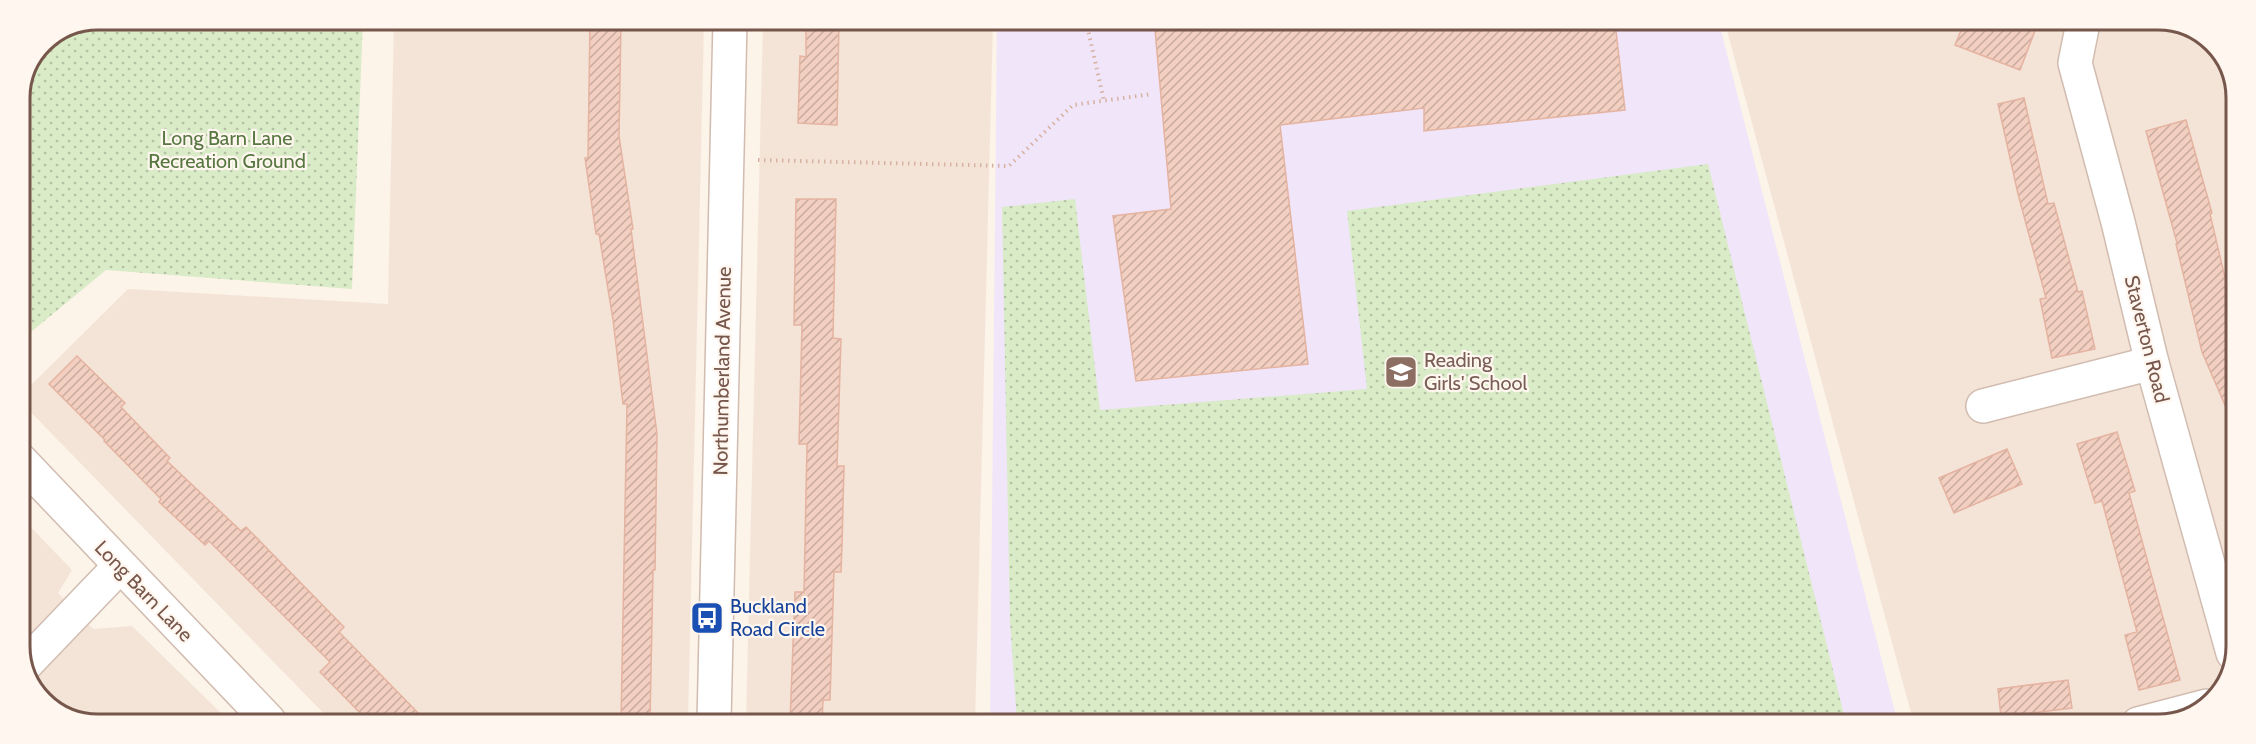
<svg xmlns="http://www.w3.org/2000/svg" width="2256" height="744" font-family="Cabin,sans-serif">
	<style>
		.residential { fill: #f4e4d7 }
		.education { fill: #f0e5f9 }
		.park { fill: url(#park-dots) }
		.building { fill: url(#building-hatch); stroke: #e5b3a1; stroke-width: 1.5 }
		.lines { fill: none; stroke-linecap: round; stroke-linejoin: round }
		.minor-casing { stroke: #d1bcb0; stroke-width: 36 }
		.path { stroke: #d7b2a3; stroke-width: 4; stroke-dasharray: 1.5 4.5; stroke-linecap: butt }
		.minor { stroke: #fff; stroke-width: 33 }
		.labels { text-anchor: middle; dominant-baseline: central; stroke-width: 4.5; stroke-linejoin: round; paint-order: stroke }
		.park-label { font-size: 20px; fill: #577741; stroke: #fff7ef }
		.street-label { font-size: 20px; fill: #77574c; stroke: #fff7ef }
		.education-label { font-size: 20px; fill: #785e54; stroke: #fff7ef; text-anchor: start }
		.transit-label { font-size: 20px; fill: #164399; stroke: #fff7ef; text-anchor: start }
		.rim { fill: none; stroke: #77574c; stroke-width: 3 }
	</style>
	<defs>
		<pattern id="park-dots" width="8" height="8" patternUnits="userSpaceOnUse" patternTransform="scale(1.5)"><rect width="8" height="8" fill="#d9ebc7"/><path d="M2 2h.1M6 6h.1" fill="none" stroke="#b5c1a4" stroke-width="1.8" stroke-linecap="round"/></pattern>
		<pattern id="building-hatch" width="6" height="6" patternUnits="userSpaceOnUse" patternTransform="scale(1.5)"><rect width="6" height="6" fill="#f2cfc0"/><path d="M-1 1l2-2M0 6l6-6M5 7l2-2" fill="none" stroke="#c9ab9e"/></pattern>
	</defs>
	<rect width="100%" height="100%" fill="#fcf3e9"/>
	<!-- residential -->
	<g class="residential">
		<path d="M394 20 704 21 688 722 331 721 20 401V396L128 289 388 304Z"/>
		<path d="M763 21H993L975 722H746Z"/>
		<path d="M1725 23 2183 24 2220 50 2236 93 2232 671 2205 708 2158 724H1914Z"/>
		<path d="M20 516 72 570 58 593 93 629 132 626 229 721 73 720 36 694 20 651Z"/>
	</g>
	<!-- education -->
	<path class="education" d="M997 21 1719 23 1898 724 990 722Z"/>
	<!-- park -->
	<g class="park">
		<path d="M98 20H363L352 289 106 270 20 341V94L43 42Z"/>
		<path d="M1708 164 1846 723 1017 722 1010 621 1002 207 1075 199 1100 410 1367 389 1347 211Z"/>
	</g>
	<!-- building -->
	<g class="building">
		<path d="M590 20 621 21 619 136 633 229H631L657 434 655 570H653L650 722 621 721 627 404H623L613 320 599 234H596L585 158H588Z"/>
		<path d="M806 21H839L837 125 798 123 800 56 806 57Z"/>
		<path d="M1226 22H1615L1625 110 1424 131V108L1280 125 1308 364 1136 381 1113 216 1171 209 1155 30Z"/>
		<path d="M1964 23H2038L2020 70 1955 45Z"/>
		<path d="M2024 98 2048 204 2054 203 2078 292 2082 291 2095 349 2052 358 2040 299 2046 298 2018 194 1998 104Z"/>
		<path d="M2186 120 2212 213 2210 214 2235 320 2234 426 2202 352 2176 244 2177 243 2146 131Z"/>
		<path d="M796 199H836L833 338 841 339 837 466H844L842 545 841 572H834L830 700H823L822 722H790L795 592H804L807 444H799L802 325H794Z"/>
		<path d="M77 356 125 403 121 407 170 458 167 461 241 531 246 527 344 627 339 632 426 721H368L320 672 330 662 209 541 205 545 159 502 161 499 104 441 105 440 49 384Z"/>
		<path d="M2117 432 2135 491 2129 493 2180 680 2139 690 2125 635 2137 632 2102 501 2095 503 2077 444Z"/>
		<path d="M2007 449 2022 484 1954 513 1939 478Z"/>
		<path d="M2068 680 2072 708 2001 717 1998 689Z"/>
	</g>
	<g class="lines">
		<!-- minor casing -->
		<g class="minor-casing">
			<g id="minor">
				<path d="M2083 23 2075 63 2118 222 2152 363 2233 653"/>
				<path d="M1983 406 2152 363"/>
				<path d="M20 460 269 721"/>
				<path d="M25 665 120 566"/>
				<path d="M714 722 730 21"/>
				<path d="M2138 724 2207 706"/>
			</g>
		</g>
		<!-- path -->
		<g class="path">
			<path d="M1086 21 1104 101"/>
			<path d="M758 160 1009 166 1073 105 1152 94"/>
		</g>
		<!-- minor -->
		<use href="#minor" class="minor"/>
	</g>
	<!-- icons -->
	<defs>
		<g id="school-square" transform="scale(1.725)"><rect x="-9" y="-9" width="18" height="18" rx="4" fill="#8d6e63" stroke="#fff7ef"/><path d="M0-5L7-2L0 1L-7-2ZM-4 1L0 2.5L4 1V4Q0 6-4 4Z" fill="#fff"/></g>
		<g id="bus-square" transform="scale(1.725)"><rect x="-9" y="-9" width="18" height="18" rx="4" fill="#1a4fb4" stroke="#fff7ef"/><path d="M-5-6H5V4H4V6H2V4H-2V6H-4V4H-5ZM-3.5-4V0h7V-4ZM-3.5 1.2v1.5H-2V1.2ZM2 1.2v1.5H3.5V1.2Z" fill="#fff"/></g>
	</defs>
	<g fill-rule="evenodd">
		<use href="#school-square" x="1401" y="372"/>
		<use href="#bus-square" x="707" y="618"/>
	</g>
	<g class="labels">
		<!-- park labels -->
		<g class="park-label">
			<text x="227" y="138">Long Barn Lane<tspan x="227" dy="23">Recreation Ground</tspan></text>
		</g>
		<!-- street labels -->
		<g class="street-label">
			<text transform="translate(2147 339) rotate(76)">Staverton Road</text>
			<text transform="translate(722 371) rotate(-89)">Northumberland Avenue</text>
			<text transform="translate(144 591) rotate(46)">Long Barn Lane</text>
		</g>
		<!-- education labels -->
		<g class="education-label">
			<text x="1424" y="360">Reading<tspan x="1424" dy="23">Girls' School</tspan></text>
		</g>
		<!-- transit labels -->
		<g class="transit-label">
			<text x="730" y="606">Buckland<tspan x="730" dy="23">Road Circle</tspan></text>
		</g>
	</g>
	<!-- crop -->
	<path d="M0 0H2256V744H0ZM98 30H2158A68 68 0 0 1 2226 98V646A68 68 0 0 1 2158 714H98A68 68 0 0 1 30 646V98A68 68 0 0 1 98 30Z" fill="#fff7ef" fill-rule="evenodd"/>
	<path class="rim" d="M98 30H2158A68 68 0 0 1 2226 98V646A68 68 0 0 1 2158 714H98A68 68 0 0 1 30 646V98A68 68 0 0 1 98 30Z"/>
</svg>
